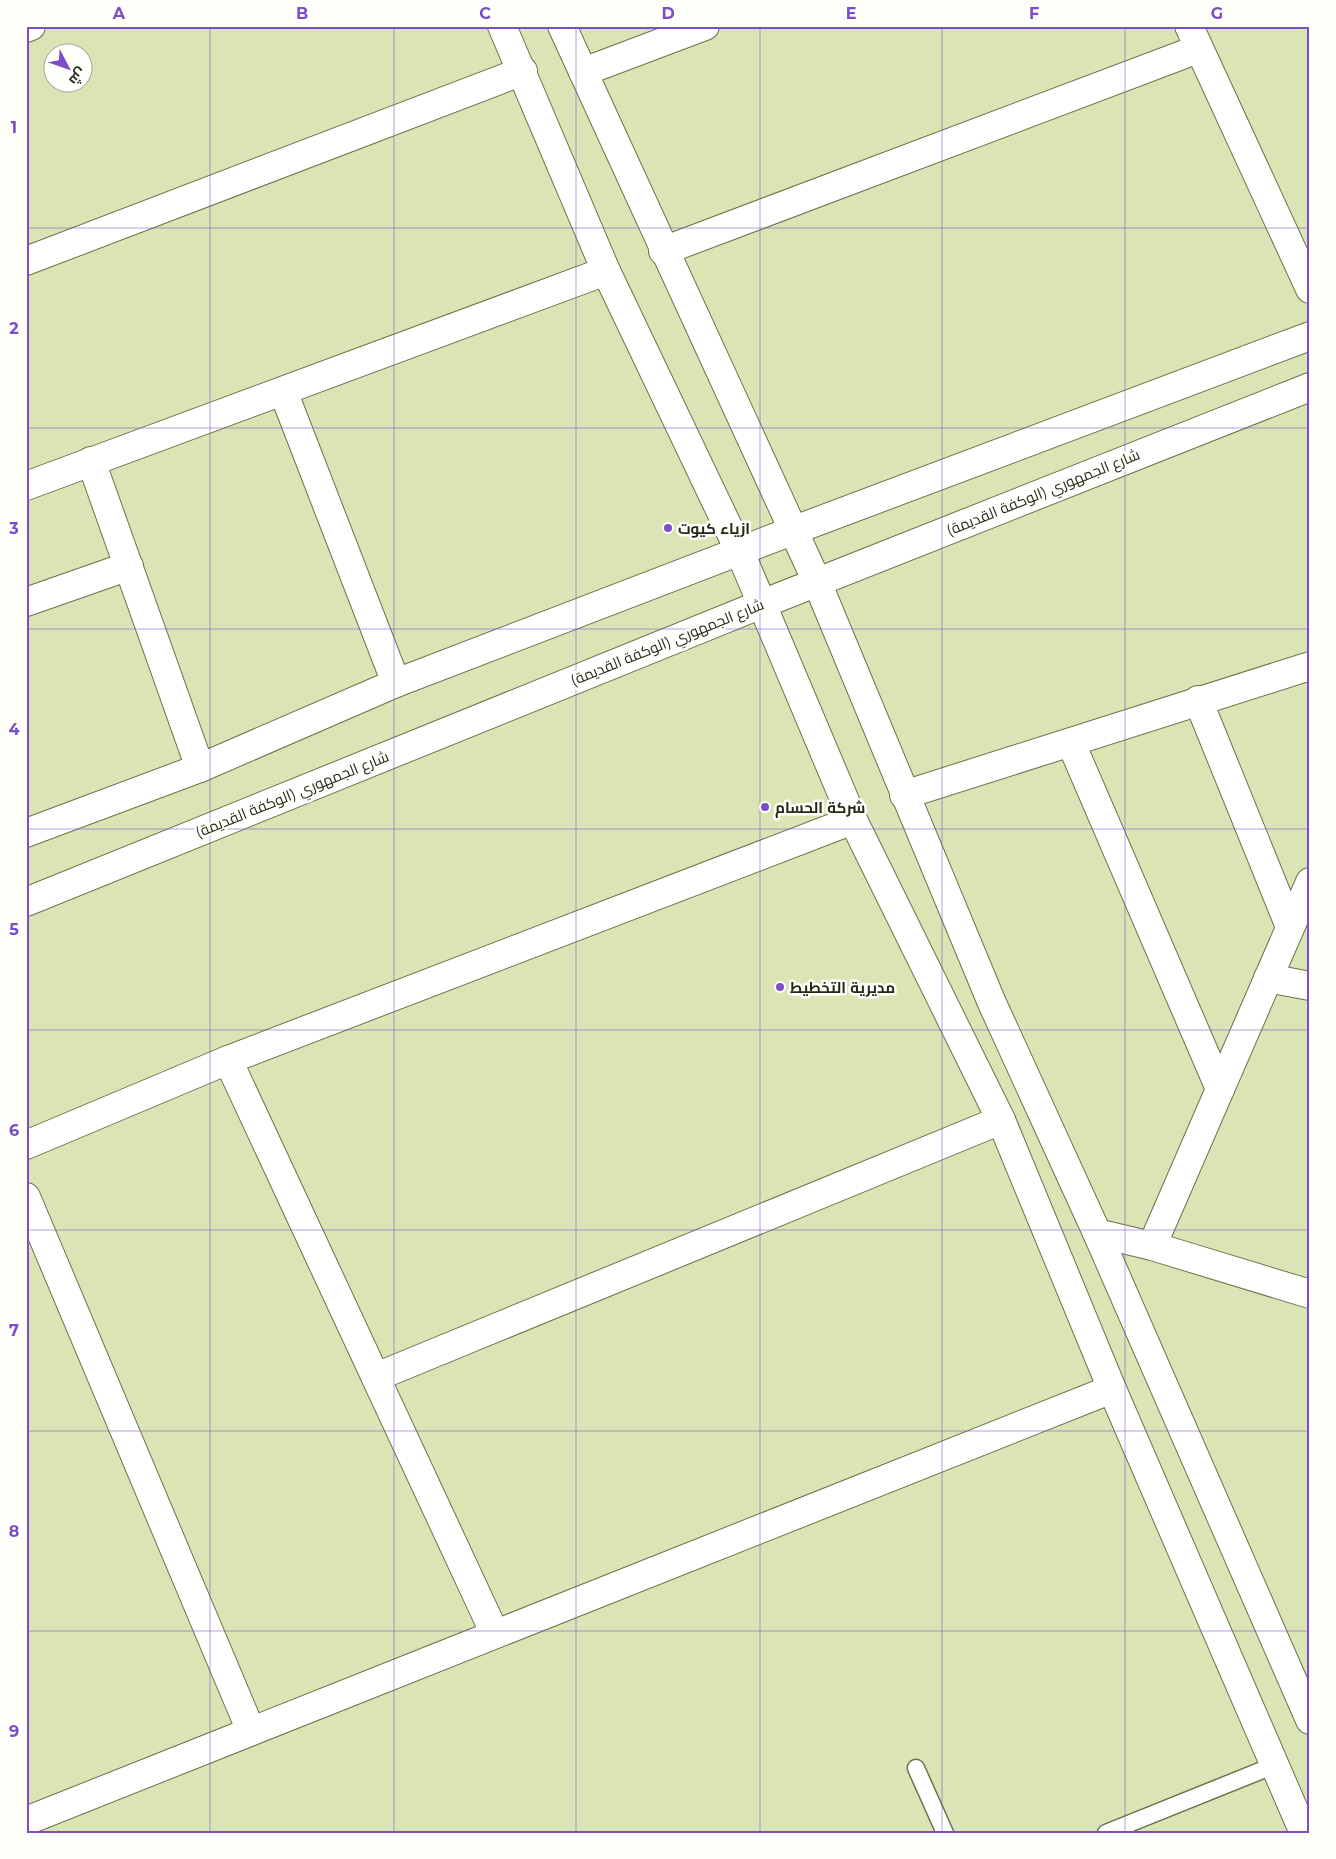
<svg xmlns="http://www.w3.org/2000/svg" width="1336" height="1859" font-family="Montserrat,Cairo,sans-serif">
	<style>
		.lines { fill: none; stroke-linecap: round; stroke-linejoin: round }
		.lane-casing { stroke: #6b7348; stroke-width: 19 }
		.street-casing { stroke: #6b7348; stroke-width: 30 }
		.secondary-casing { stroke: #6b7348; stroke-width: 30 }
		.lane { stroke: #fff; stroke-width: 16 }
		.street { stroke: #fff; stroke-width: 28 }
		.secondary { stroke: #fff; stroke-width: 28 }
		.grid { fill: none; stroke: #7b4dc6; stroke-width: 1; stroke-opacity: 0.55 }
		.poi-dot { fill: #7b4dc6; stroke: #fefffa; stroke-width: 2 }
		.labels { text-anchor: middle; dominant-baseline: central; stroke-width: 5; stroke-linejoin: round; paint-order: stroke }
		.street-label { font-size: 15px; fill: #252816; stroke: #fefffa }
		.poi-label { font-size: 15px; font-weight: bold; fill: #252816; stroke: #fefffa; text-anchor: start }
		.neatline { fill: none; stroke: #7b4dc6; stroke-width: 2 }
		.grid-label { font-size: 16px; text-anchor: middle; font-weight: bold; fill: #7b4dc6 }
	</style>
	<rect width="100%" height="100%" fill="#dae4b4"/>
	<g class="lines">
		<!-- lane casing -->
		<g class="lane-casing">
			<g id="lane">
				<path d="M916 1768 945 1833"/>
				<path d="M1106 1833 1275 1765"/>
			</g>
		</g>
		<!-- street casing -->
		<g class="street-casing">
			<g id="street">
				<path d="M1189 26 1310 289"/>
				<path d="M26 28 31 26"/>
				<path d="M583 72 705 26"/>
				<path d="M663 251 1198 49"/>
				<path d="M26 261 523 71"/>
				<path d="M283 391 396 683"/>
				<path d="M91 461 200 768"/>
				<path d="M26 486 606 271"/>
				<path d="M26 602 129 566"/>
				<path d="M1198 700 1290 927"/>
				<path d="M1071 743 1220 1089"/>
				<path d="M904 795 1310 666"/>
				<path d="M1268 978 1310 986"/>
				<path d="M228 1060 495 1634"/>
				<path d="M26 1145 228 1060 853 820"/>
				<path d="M26 1197 251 1731"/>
				<path d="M1097 1233 1152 1246 1310 1294"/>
				<path d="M1152 1246 1310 882"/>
				<path d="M376 1377 1001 1120"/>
				<path d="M26 1821 1112 1389"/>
			</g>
		</g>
		<!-- secondary casing -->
		<g class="secondary-casing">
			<g id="secondary">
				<path d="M502 26 606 271 740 552 853 820 1001 1120 1112 1389 1304 1833"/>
				<path d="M562 26 817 582 992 1003 1097 1233 1310 1720"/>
				<path d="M26 833 200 768 396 683 792 531 1310 336"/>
				<path d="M26 902 762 604 1310 387"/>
			</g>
		</g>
		<!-- lane -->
		<use href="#lane" class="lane"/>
		<!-- street -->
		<use href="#street" class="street"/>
		<!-- secondary -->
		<use href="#secondary" class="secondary"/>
	</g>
	<!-- grid -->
	<path class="grid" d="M210 26V1833M394 26V1833M576 26V1833M760 26V1833M942 26V1833M1125 26V1833M26 228H1310M26 428H1310M26 629H1310M26 829H1310M26 1030H1310M26 1230H1310M26 1431H1310M26 1631H1310"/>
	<!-- markers -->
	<g class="poi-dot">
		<circle cx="668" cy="528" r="5"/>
		<circle cx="765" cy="807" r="5"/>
		<circle cx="780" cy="987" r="5"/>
	</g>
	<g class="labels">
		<!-- street labels -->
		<g class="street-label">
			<text transform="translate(1043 492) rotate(-22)">شارع الجمهوري (الوكفة القديمة)</text>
			<text transform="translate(667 642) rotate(-22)">شارع الجمهوري (الوكفة القديمة)</text>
			<text transform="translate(292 794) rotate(-22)">شارع الجمهوري (الوكفة القديمة)</text>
		</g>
		<!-- poi labels -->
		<g class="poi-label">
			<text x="678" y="528">ازياء كيوت</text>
			<text x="775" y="807">شركة الحسام</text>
			<text x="790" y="987">مديرية التخطيط</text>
		</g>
	</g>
	<!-- border -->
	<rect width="1336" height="1859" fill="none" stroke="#fefffa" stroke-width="55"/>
	<!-- north arrow -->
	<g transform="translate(68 68) rotate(131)"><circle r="24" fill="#fefffa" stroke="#a7a99f"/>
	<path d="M0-4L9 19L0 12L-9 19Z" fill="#7b4dc6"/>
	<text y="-8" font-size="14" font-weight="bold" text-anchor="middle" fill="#252816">ش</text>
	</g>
	<rect x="28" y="28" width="1280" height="1804" class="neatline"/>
	<g class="grid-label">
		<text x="119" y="19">A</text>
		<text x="302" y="19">B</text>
		<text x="485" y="19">C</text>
		<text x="668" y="19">D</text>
		<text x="851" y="19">E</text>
		<text x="1034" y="19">F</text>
		<text x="1217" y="19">G</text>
		<text x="14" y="133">1</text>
		<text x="14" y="334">2</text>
		<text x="14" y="534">3</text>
		<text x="14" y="735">4</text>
		<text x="14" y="935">5</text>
		<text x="14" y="1136">6</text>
		<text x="14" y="1336">7</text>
		<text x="14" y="1537">8</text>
		<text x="14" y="1737">9</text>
	</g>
</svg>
